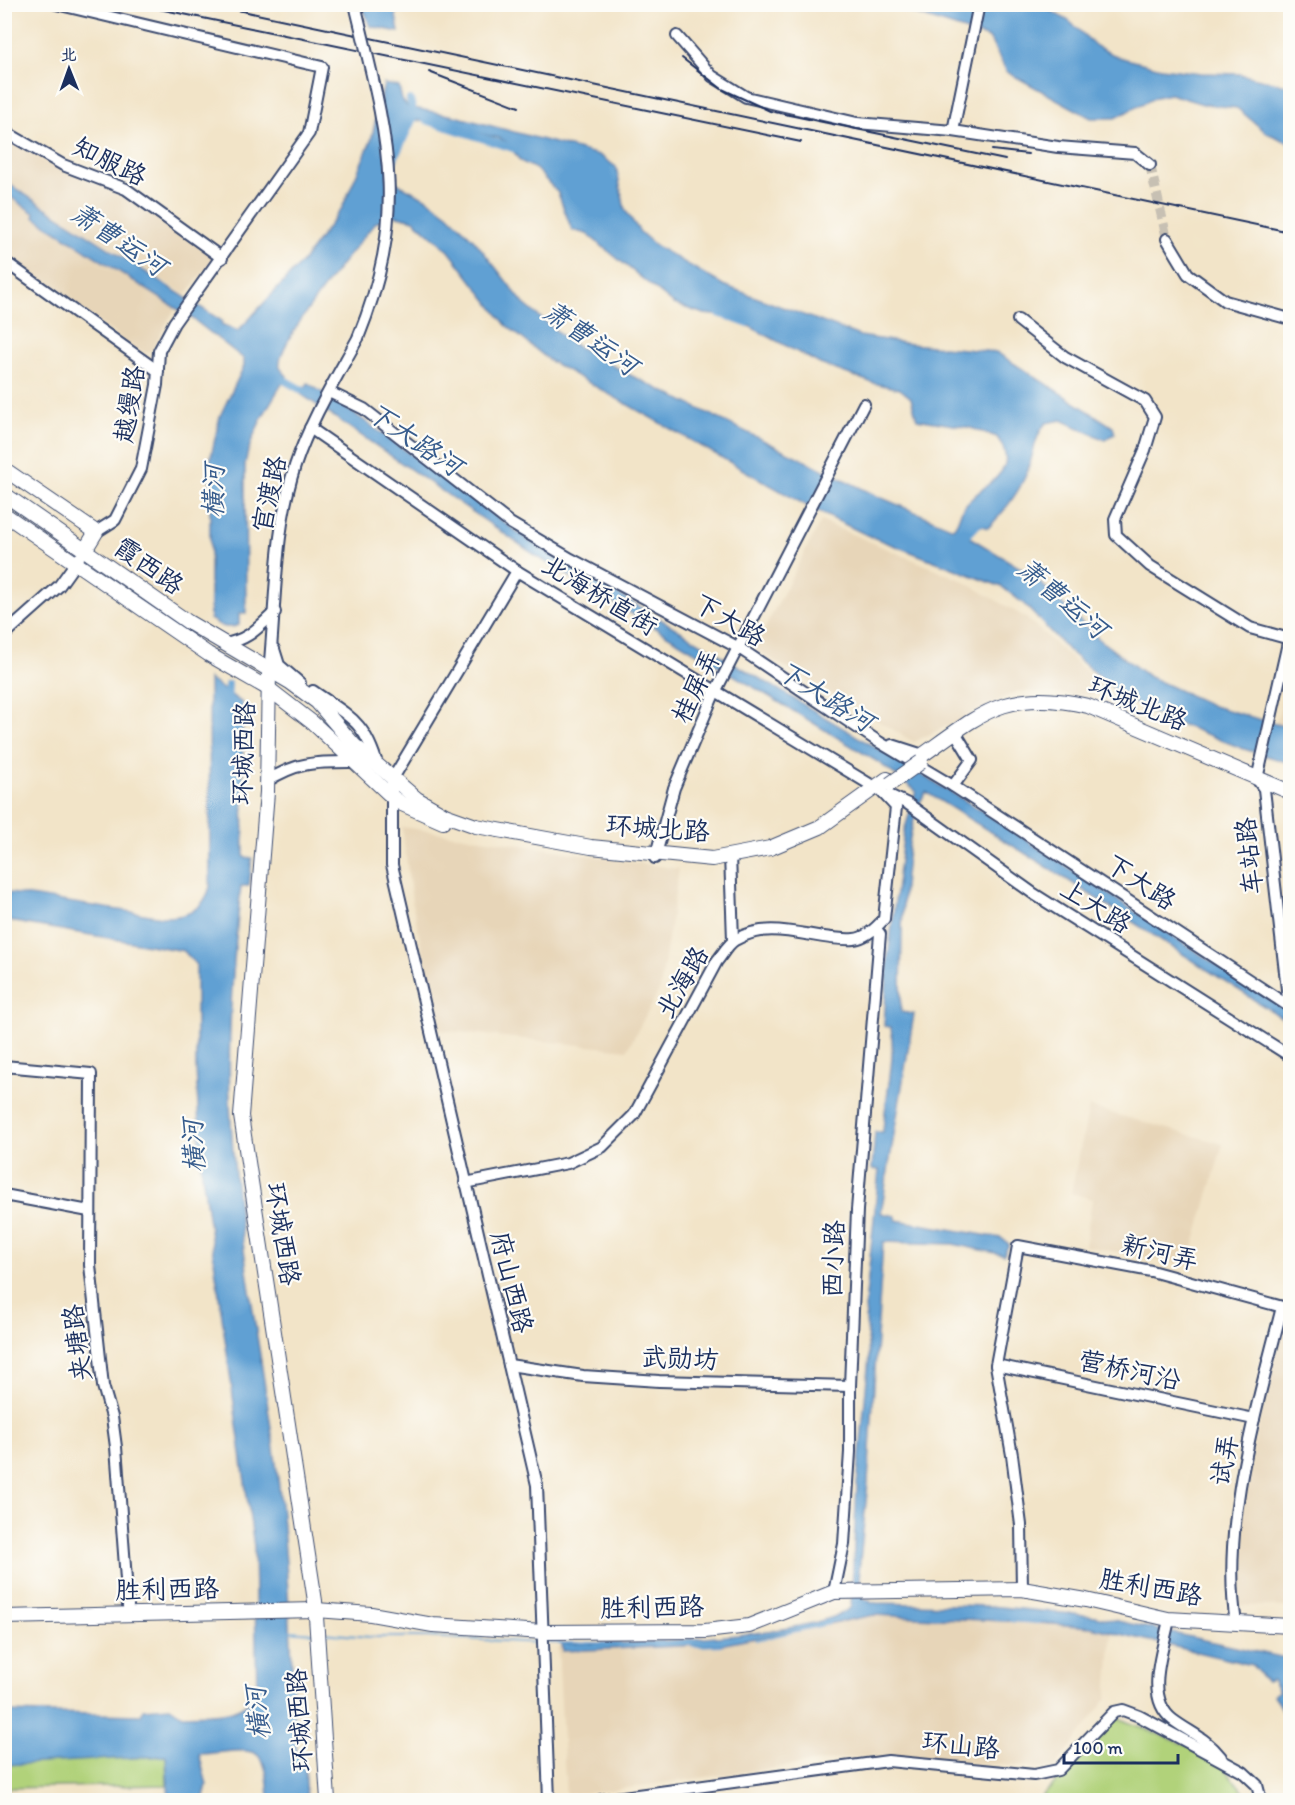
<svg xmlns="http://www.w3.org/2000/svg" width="1295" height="1805" font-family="Itim,'LXGW WenKai TC',sans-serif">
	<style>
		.built { fill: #e7d5b8 }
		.green { fill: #b1d27a; stroke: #66806c; stroke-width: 1.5 }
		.water { fill: #60a0d3; stroke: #3e6898; stroke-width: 1.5; fill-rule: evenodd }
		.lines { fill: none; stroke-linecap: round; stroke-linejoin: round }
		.stream { stroke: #60a0d3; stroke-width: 2 }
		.canal { stroke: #60a0d3; stroke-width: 8 }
		.minor-tunnel { stroke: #c7c0b3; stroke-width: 10; stroke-dasharray: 10 5; stroke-linecap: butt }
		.minor-casing { stroke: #3b4a6e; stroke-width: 14 }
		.major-casing { stroke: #3b4a6e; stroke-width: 16 }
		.minor { stroke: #fff; stroke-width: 10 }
		.major { stroke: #fff; stroke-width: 14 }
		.rail { stroke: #1b2f5e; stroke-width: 2 }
		.minor-bridge-casing { stroke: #3b4a6e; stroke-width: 14; stroke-linecap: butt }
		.major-bridge-casing { stroke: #3b4a6e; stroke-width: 16; stroke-linecap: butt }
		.minor-bridge { stroke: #fff; stroke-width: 10 }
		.major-bridge { stroke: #fff; stroke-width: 14 }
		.labels { text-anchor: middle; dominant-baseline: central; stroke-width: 4.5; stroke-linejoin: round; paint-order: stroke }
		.street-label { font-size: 26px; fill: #1b2f5e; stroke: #fdfcf7 }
		.water-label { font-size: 27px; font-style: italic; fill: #375c8d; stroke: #fdfcf7 }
	</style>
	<rect width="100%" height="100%" fill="#fdfcf7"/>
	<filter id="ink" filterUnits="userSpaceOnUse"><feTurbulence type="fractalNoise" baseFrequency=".0167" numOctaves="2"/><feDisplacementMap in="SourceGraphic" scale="12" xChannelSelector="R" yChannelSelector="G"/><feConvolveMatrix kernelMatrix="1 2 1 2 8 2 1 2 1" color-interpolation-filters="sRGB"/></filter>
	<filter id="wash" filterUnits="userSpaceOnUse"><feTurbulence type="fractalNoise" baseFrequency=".008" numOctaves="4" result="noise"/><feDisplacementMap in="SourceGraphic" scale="24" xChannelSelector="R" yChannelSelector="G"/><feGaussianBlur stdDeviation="1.35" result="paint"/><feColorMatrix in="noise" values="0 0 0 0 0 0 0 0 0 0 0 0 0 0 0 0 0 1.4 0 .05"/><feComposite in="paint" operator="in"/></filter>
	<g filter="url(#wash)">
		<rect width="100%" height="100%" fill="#f2e4c8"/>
		<!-- built -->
		<g class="built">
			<path d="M4 136 47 163 117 191 214 257 186 295 5 181Z"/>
			<path d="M5 193 35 214 34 217 175 308 152 350 147 353 134 348 5 253Z"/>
			<path d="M821 521 963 581 1025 617 1101 684 1093 696 1018 691 914 742 754 649Z"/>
			<path d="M1290 667V728L1276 725Z"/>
			<path d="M402 827 679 869 660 989 627 1050 439 1030 412 901Z"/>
			<path d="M1089 1107 1223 1144 1188 1265 1085 1246 1092 1199 1071 1193Z"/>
			<path d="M1283 1320 1290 1322V1607L1237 1605 1233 1535Z"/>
			<path d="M896 1609 1112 1629 1107 1698 1054 1769 872 1755 566 1796 558 1647 764 1635Z"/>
		</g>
		<!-- green -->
		<g class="green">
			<path d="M1115 1717 1216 1757 1250 1800H1031L1040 1799Z"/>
			<path d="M166 1756 167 1785 5 1788V1764Z"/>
		</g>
		<!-- water -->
		<g class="water">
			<path d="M362 5H394L399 32 370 26Z"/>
			<path d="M887 5H1041L1069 21 1096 46 1118 57 1161 68 1201 73 1239 74 1290 86V143L1267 133 1237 108 1203 104 1170 94 1156 97 1115 118H1091L1007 72 989 38Z"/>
			<path d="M384 84 399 87 402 100 408 107 455 116 599 155 616 167 625 210 640 232 656 246 723 285 860 336 911 344 996 352 1113 427 1115 434 1105 440 1062 420 1046 423C1033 437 1033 462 1024 479 1016 496 1002 514 988 528L975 524 966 535 1032 575 1101 641 1148 676 1213 706 1290 728V763L1244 749 1147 711 1119 693 1069 651 1024 604 1002 587 867 535 811 508 550 361 506 325 449 251 414 220 393 215 375 223C357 245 273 345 280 368L287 376C270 403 251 432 245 464L246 613H239V625C226 630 220 626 210 619V461L220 416 244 366V359L193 319 34 217 35 214 5 193 4 181 222 321 221 324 238 331 303 261 342 208 371 141ZM411 119 499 138 508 143 520 161 536 169 558 193 572 230 587 234 674 304 704 314 732 317 820 364 873 383 900 389 911 398 917 419 971 428 997 437C1024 475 981 482 963 508 959 514 959 523 953 528L877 496 630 375 571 343 524 304 475 241 448 214 427 199 387 178V168Z"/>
			<path d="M308 383 362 419 531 542 977 808 1290 1013V1023L1060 875 926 792C898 830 902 962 901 1012L914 1014 881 1213 896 1216V1220L1001 1238 1009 1244 1004 1255 953 1244 883 1242 868 1482 859 1570 863 1599 876 1603 989 1606 1095 1616 1290 1659V1724L1273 1695 1279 1691 1272 1680 1267 1682 1252 1665 1091 1627 1026 1622 874 1615 725 1644 563 1651 562 1644C612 1645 821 1637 851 1607L857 1485 869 1357 865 1306 879 1170 872 1169 875 1132H883C885 1097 896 1062 891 1027L884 1026 888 958 899 868 904 832 916 791 878 762 541 559 301 394Z"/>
			<path d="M209 679 242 703 244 857 252 858 249 886H241C233 963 226 1044 231 1122 238 1250 267 1376 281 1504 286 1558 290 1613 292 1667 294 1700 291 1734 301 1766L305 1765 307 1800H269C267 1738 252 1751 199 1754L207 1785 203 1800H169L166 1756 5 1765 4 1712 141 1715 143 1709 170 1707 182 1715C209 1713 241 1719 257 1692L254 1547 201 1166 196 1068V965L184 951 4 920 5 892 163 917C185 918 204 910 210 887Z"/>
		</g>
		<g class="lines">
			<!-- stream -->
			<g class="stream">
				<path d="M895 915 898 891"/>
				<path d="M1010 1621 1040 1623"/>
				<path d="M289 1631 313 1633"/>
				<path d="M322 1633 370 1637H428L541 1643"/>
				<path d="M756 1640 829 1624"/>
				<path d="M547 1643H607"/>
				<path d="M693 1646 721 1645"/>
			</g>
			<!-- canal -->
			<g class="canal">
				<path d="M426 120 516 149"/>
				<path d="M388 171 414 116 410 100"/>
				<path d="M719 313 746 323"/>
				<path d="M277 376 307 393"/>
				<path d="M960 543 984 517"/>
				<path d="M227 702 228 685"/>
			</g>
		</g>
	</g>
	<g filter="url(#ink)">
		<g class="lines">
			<!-- minor-tunnel -->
			<path class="minor-tunnel" d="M1150 165 1167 239"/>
			<!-- minor casing -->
			<g class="minor-casing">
				<g id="minor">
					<path d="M56 4 322 67 309 133 174 323 159 351 157 385 141 469 115 520 96 532"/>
					<path d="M677 36 712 76 746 97 857 123 953 131 1058 147 1135 153 1150 165"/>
					<path d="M4 131 63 165 126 189 222 258"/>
					<path d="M953 131 979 4"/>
					<path d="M1167 239 1188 274 1225 301 1290 319"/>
					<path d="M4 261 158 371"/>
					<path d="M1018 320 1065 357 1145 401 1155 417 1145 450 1115 519 1116 535 1150 566 1250 628 1290 639"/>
					<path d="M329 392 364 409 510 523 571 559 739 648 879 742 953 786 1290 1007"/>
					<path d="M310 428 517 571 881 791 896 807 884 919C877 927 866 938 854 939 815 942 772 917 735 940 728 944 722 955 717 961L634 1115 602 1147 568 1163 465 1183"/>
					<path d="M517 571 392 780V865L537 1485 549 1800"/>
					<path d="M4 635 59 586 79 558"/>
					<path d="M223 644C247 641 258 628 275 612"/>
					<path d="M274 649 279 665 300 683"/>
					<path d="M269 672C276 604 274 531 295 466 310 421 335 380 358 338"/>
					<path d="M313 691C350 717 365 721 378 767"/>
					<path d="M892 745 923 755"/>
					<path d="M267 781C298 761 318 762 355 762"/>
					<path d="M953 786 972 760 958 737"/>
					<path d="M889 795 908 804 1034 894 1290 1056"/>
					<path d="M730 855 733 940"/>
					<path d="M655 858 674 788 713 696 864 404"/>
					<path d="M1289 1007 1264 789 1257 779 1290 634"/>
					<path d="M4 1066 91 1074 90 1265 103 1386 112 1417 116 1447 128 1606"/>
					<path d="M4 1195 89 1211"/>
					<path d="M509 1365 583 1376 659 1381 850 1386"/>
					<path d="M996 1365 1254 1419"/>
					<path d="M1022 1589 1021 1525 1012 1455 996 1365 1018 1246 1151 1271 1290 1309"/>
					<path d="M834 1592 844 1544 850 1452V1386L857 1210 880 934 876 929"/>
					<path d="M1169 1619C1164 1649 1143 1697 1173 1720 1192 1734 1206 1738 1221 1757"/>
					<path d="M1236 1623C1220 1524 1258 1404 1282 1307"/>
					<path d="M601 1800 888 1761 1034 1775 1058 1770 1114 1712 1123 1710 1139 1716 1243 1772 1257 1785 1261 1800"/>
				</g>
			</g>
			<!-- major casing -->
			<g class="major-casing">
				<g id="major">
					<path d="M4 469 96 532 85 550"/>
					<path d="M4 494 188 622 290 682 317 702 354 745 417 799 445 815 476 826 591 847 712 859 770 848 820 827 887 779"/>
					<path d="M4 514 208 654 269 689 313 723 391 796 402 804 443 822"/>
					<path d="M269 672 267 792 241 1116 315 1601 328 1800"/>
					<path d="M917 759C981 714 1005 687 1088 706L1290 792"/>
					<path d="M4 1617 316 1610 371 1614 433 1625 543 1632 705 1631 749 1626 834 1592 1022 1589 1086 1600 1168 1619 1290 1626"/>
				</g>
			</g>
			<!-- minor -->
			<use href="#minor" class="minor"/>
			<!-- major -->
			<use href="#major" class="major"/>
			<!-- rail -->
			<g class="rail">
				<path d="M118 4 142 9"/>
				<path d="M135 4 801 142"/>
				<path d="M209 4 1290 232"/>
				<path d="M682 58 722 89 770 111 1005 160"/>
				<path d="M429 72 519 107"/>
				<path d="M992 150 1028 154"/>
			</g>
			<!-- minor-bridge casing -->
			<g class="minor-bridge-casing">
				<path id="minor-bridge" d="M355 4C386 134 411 208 358 338"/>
			</g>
			<!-- major-bridge casing -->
			<g class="major-bridge-casing">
				<path id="major-bridge" d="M890 784 921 762"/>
			</g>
			<!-- minor-bridge -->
			<use href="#minor-bridge" class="minor-bridge"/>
			<!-- major-bridge -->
			<use href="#major-bridge" class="major-bridge"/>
		</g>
	</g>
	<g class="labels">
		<!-- street labels -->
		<g class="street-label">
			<text transform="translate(110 161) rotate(26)">知服路</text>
			<text transform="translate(129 404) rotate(-81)">越缦路</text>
			<text transform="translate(269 494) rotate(-78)">官渡路</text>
			<text transform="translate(149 566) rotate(35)">霞西路</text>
			<text transform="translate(600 595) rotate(31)">北海桥直街</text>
			<text transform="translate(730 620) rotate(30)">下大路</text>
			<text transform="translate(696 686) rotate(-64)">桂屏弄</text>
			<text transform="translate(1138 703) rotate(22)">环城北路</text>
			<text transform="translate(243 753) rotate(-88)">环城西路</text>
			<text transform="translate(658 828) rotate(4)">环城北路</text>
			<text transform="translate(1249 856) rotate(-96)">车站路</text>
			<text transform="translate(1141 882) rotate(33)">下大路</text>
			<text transform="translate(1096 906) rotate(32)">上大路</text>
			<text transform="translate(682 982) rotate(-60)">北海路</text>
			<text transform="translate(283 1234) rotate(81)">环城西路</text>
			<text transform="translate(1160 1252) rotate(13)">新河弄</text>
			<text transform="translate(833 1259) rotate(-88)">西小路</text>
			<text transform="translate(512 1282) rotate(76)">府山西路</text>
			<text transform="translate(77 1343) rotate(-97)">夹塘路</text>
			<text transform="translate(680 1358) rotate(2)">武勋坊</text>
			<text transform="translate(1130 1370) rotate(12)">营桥河沿</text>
			<text transform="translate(1224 1460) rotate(-79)">试弄</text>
			<text transform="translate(1151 1587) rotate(10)">胜利西路</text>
			<text transform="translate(167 1589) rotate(-1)">胜利西路</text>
			<text transform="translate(652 1607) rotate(-1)">胜利西路</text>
			<text transform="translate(299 1720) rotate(-94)">环城西路</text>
			<text transform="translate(961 1745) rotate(6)">环山路</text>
		</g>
		<!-- water labels -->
		<g class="water-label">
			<text transform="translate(119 239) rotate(34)">萧曹运河</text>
			<text transform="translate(591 338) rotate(35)">萧曹运河</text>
			<text transform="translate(415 439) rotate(34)">下大路河</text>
			<text transform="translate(213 491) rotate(-89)">横河</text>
			<text transform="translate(1063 598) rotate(40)">萧曹运河</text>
			<text transform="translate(826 696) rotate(32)">下大路河</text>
			<text transform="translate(193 1146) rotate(-93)">横河</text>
			<text transform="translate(257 1713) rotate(-96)">横河</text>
		</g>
	</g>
	<!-- margin -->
	<rect width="1295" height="1805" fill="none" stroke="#fdfcf7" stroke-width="24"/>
	<!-- north arrow -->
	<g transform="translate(69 69) rotate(359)" stroke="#fdfcf7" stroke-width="4.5" paint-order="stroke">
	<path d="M0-4.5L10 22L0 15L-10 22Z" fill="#1b2f5e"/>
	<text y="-9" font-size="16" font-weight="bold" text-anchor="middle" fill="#1b2f5e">北</text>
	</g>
	<!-- scale -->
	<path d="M1064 1754v9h114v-9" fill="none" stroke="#1b2f5e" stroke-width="3"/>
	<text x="1073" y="1754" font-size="18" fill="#1b2f5e" stroke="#fdfcf7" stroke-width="4.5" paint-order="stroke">100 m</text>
</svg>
